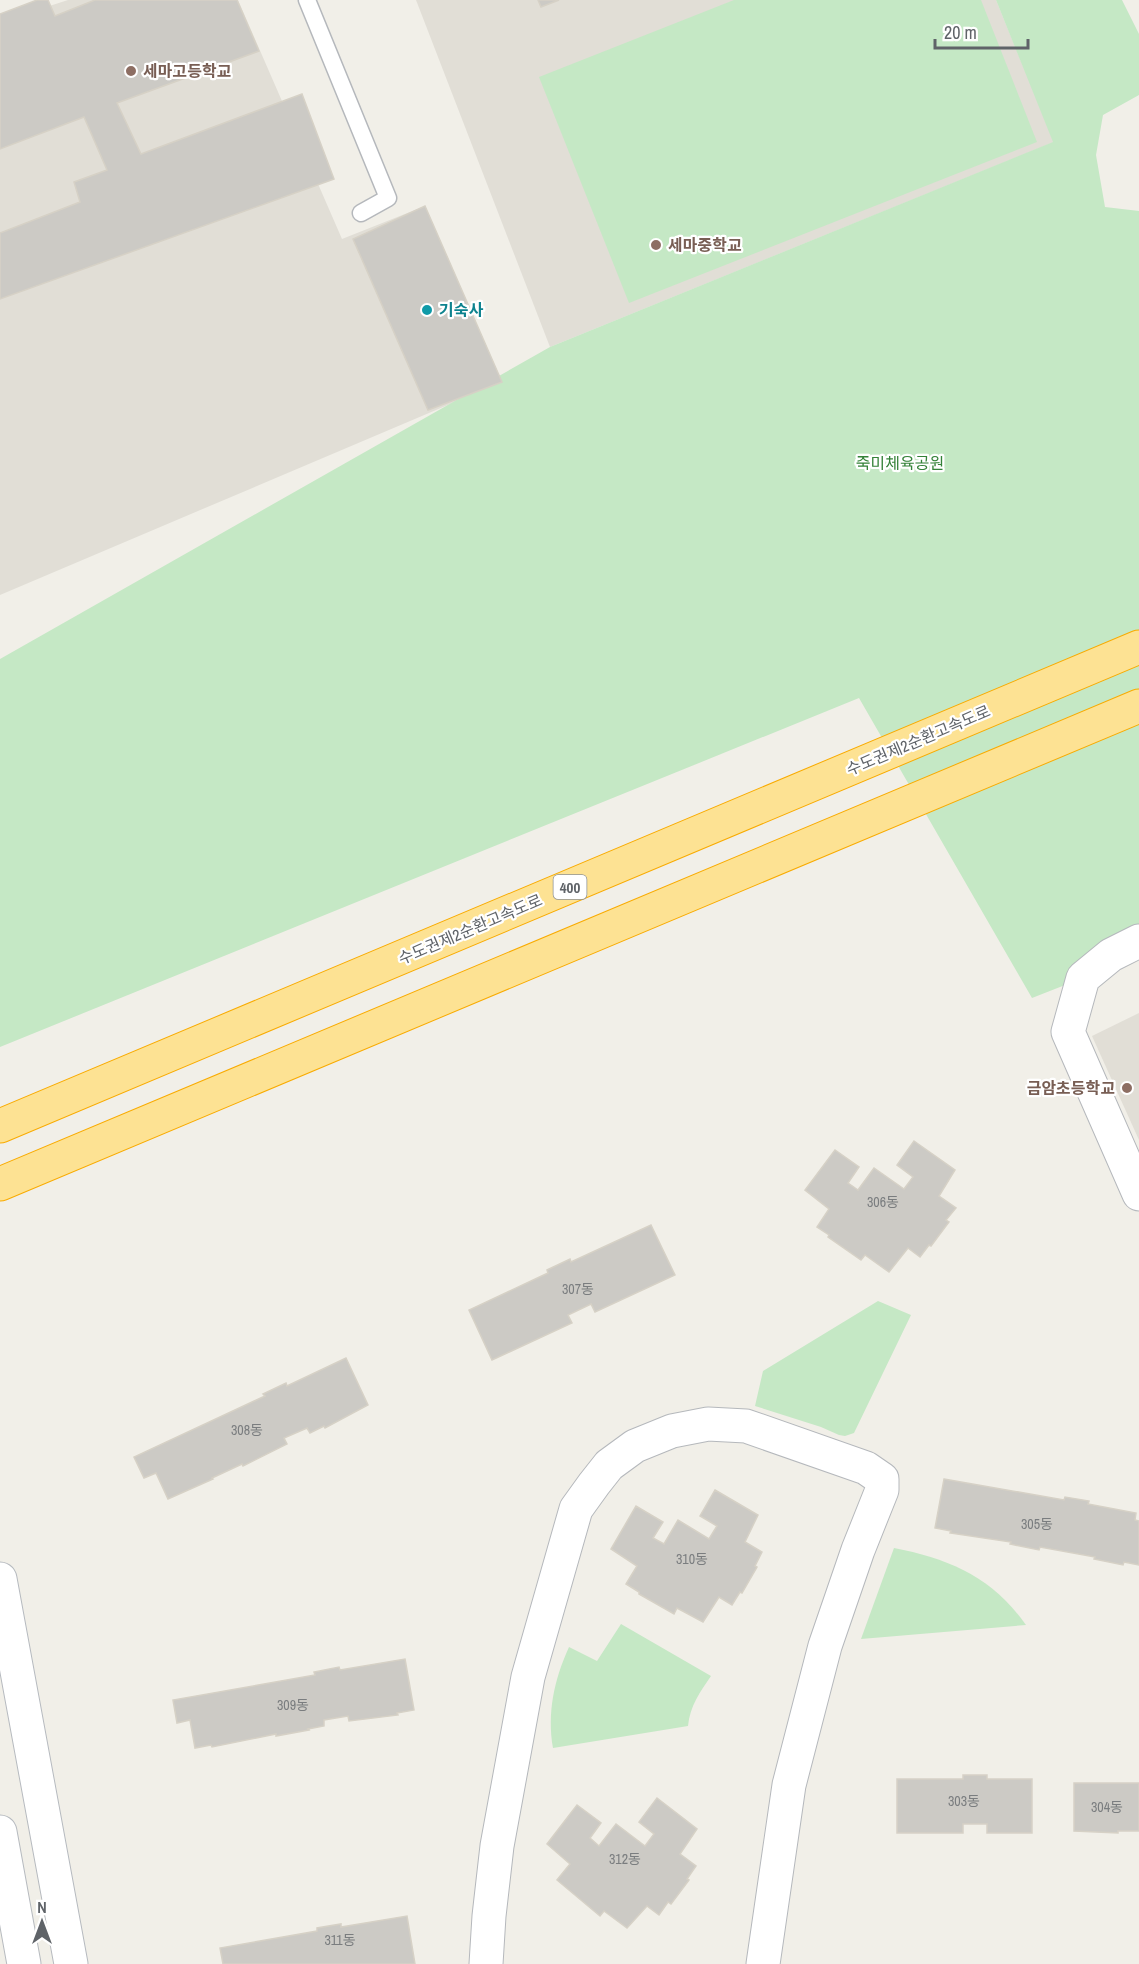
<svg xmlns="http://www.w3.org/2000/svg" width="1139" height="1964" font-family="'Archivo Narrow','Noto Sans KR',sans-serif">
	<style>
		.education { fill: #e1ded6 }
		.green { fill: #c5e8c5 }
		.building { fill: #cccac5; stroke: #d6d1c6; stroke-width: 1.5 }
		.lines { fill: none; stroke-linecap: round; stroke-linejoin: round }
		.service-casing { stroke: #b5b8bc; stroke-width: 19 }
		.minor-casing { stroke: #b5b8bc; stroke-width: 35 }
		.secondary-casing { stroke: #b6babf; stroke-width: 35 }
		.motorway-casing { stroke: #f9ab00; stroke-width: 35 }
		.service { stroke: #fff; stroke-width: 16 }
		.minor { stroke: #fff; stroke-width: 33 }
		.secondary { stroke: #fff; stroke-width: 33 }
		.motorway { stroke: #fde293; stroke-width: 33 }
		.education-dot { fill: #8d6e63; stroke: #fff; stroke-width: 2 }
		.culture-dot { fill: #0f9aa8; stroke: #fff; stroke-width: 2 }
		.labels { text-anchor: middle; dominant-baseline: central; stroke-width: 4.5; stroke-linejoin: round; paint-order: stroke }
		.number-label { font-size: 14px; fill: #7a7d7f }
		.shield { fill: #fff; stroke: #8f9295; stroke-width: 1.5 }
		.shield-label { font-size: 15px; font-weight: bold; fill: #5f6368 }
		.education-label { font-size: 16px; font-weight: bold; fill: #785e54; stroke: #fff; text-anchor: start }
		.culture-label { font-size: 16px; font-weight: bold; fill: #0d838f; stroke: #fff; text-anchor: start }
		.park-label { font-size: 16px; fill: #348238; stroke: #fff }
		.street-label { font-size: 16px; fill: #5f6368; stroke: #fff }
	</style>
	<rect width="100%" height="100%" fill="#f1efe8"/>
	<!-- education -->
	<g class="education">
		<path d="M68 0H238L342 239 425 206 502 382 0 595V22Z"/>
		<path d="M416 0H996L1054 142 550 347Z"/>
		<path d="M1139 1013V1140L1092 1036Z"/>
	</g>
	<!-- green -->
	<g class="green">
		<path d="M734 0H981L1037 142 629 303 539 77Z"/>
		<path d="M996 0H1122L1139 34V95L1103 115 1096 155 1105 207 1139 211V956L1032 998 859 698 0 1047V659L550 347 1053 142Z"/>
		<path d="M878 1301 911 1315 854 1433 845 1436 839 1435 821 1427 755 1406 763 1371Z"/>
		<path d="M894 1548C950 1559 992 1577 1026 1625L861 1639Z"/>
		<path d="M621 1624 711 1676C700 1692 690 1706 688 1726L553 1748C547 1713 554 1680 569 1647L597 1661Z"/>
	</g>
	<!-- building -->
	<g class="building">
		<path d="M37 0H48L55 16 95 0H237L259 51 117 103 141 154 302 94 334 179 0 299V233L80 202 74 182 107 170 84 117 0 149V14Z"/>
		<path d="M538 0H559L541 7Z"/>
		<path d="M425 206 502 382 428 410 353 239Z"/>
		<path d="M914 1141 955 1170 939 1196 956 1208 946 1220 949 1222 931 1246 929 1245 920 1257 908 1248 889 1272 865 1255 861 1260 828 1237 829 1235 817 1227 829 1209 805 1190 835 1150 859 1167 848 1183 858 1190 874 1168 904 1189 913 1177 897 1165Z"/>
		<path d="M651 1225 675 1275 595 1312 591 1304 568 1315 572 1323 492 1360 469 1310 548 1273 547 1270 570 1259 571 1262Z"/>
		<path d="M346 1358 368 1405 325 1428 324 1426 310 1433 307 1428 284 1438 287 1444 243 1466 242 1464 212 1478 213 1479 168 1499 156 1473 144 1478 134 1457 265 1396 263 1394 286 1383 287 1386Z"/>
		<path d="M944 1479 1064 1500 1065 1497 1089 1501 1088 1504 1136 1513 1135 1520 1139 1521V1565L1124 1562 1123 1565 1094 1559 1095 1557 1040 1547 1039 1550 1010 1544 1011 1542 950 1533 951 1531 935 1528Z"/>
		<path d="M715 1490 758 1515 745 1542 762 1552 755 1566 757 1567 742 1593 740 1592 732 1605 719 1597 703 1622 677 1608 674 1614 639 1594V1592L626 1584 637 1566 611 1549 636 1506 663 1522 653 1538 664 1544 678 1520 709 1539 717 1526 700 1516Z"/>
		<path d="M405 1659 414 1710 397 1713 398 1715 349 1721 348 1716 324 1720V1726L308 1729 309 1730 276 1736V1734L212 1747 211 1745 195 1748 190 1720 177 1723 173 1700 315 1675 314 1672 339 1667 340 1670Z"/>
		<path d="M963 1775H987V1779H1032V1833H987V1824H963V1833H897V1779H963Z"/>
		<path d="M1074 1783H1139V1831H1118V1833L1074 1831Z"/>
		<path d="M657 1798 697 1829 680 1854 696 1866 687 1879 689 1880 671 1904 668 1902 659 1915 647 1906 627 1928 604 1911 600 1916 557 1880 570 1864 547 1844 577 1805 601 1823 590 1838 599 1846 616 1824 645 1846 654 1834 639 1822Z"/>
		<path d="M407 1916 415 1964H223L220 1948 317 1931V1928L341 1924V1927Z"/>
	</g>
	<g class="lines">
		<!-- service casing -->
		<g class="service-casing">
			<path id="service" d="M307 0 388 198 361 213"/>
		</g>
		<!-- minor casing -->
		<g class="minor-casing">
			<g id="minor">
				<path d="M1139 941 1111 955 1083 978 1068 1032 1139 1194"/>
				<path d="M486 1964 489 1916 497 1846 528 1677 576 1509 594 1484 609 1465 635 1446 672 1431 708 1424 746 1426 866 1468 882 1479V1490L858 1550 825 1646 789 1785 763 1964"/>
			</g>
		</g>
		<!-- secondary casing -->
		<g class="secondary-casing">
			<g id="secondary">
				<path d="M0 1579 71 1964"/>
				<path d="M0 1832 24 1964"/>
			</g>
		</g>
		<!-- motorway casing -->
		<g class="motorway-casing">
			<g id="motorway">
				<path d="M0 1126 1139 647"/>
				<path d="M0 1184 1139 706"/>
			</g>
		</g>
		<!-- service -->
		<use href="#service" class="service"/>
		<!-- minor -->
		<use href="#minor" class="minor"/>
		<!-- secondary -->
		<use href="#secondary" class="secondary"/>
		<!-- motorway -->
		<use href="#motorway" class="motorway"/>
	</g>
	<!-- markers -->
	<g class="education-dot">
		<circle cx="131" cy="71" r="6"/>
		<circle cx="656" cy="245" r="6"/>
		<circle cx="1127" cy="1088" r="6"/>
	</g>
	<circle class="culture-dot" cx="427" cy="310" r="6"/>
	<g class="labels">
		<!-- number labels -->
		<g class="number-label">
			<text x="883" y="1202">306동</text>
			<text x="578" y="1289">307동</text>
			<text x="247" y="1430">308동</text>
			<text x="1037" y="1524">305동</text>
			<text x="692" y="1559">310동</text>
			<text x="293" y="1705">309동</text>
			<text x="964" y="1801">303동</text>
			<text x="1107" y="1807">304동</text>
			<text x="625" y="1859">312동</text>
			<text x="340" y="1940">311동</text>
		</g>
		<!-- shield labels -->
		<rect class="shield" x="553.5" y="875" width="33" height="24" rx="4.5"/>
		<g class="shield-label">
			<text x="570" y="887">400</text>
		</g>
		<!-- education labels -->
		<g class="education-label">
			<text x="143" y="71">세마고등학교</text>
			<text x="668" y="245">세마중학교</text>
			<text x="1115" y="1088" text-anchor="end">금암초등학교</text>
		</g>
		<!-- culture labels -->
		<g class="culture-label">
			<text x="439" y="310">기숙사</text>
		</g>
		<!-- park labels -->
		<g class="park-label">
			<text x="900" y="463">죽미체육공원</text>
		</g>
		<!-- street labels -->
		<g class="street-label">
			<text transform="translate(918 740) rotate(-23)">수도권제2순환고속도로</text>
			<text transform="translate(470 929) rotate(-23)">수도권제2순환고속도로</text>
		</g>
	</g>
	<!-- north arrow -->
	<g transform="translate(42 1922)" stroke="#ffffff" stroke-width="4.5" paint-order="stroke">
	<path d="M0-4.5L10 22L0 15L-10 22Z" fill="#5f6368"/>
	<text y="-9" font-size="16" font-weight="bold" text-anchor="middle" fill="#5f6368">N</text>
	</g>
	<!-- scale -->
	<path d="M935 39v9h93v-9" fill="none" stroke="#5f6368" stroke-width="3"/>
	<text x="944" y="39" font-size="18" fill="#5f6368" stroke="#ffffff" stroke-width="4.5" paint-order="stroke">20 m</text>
</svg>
